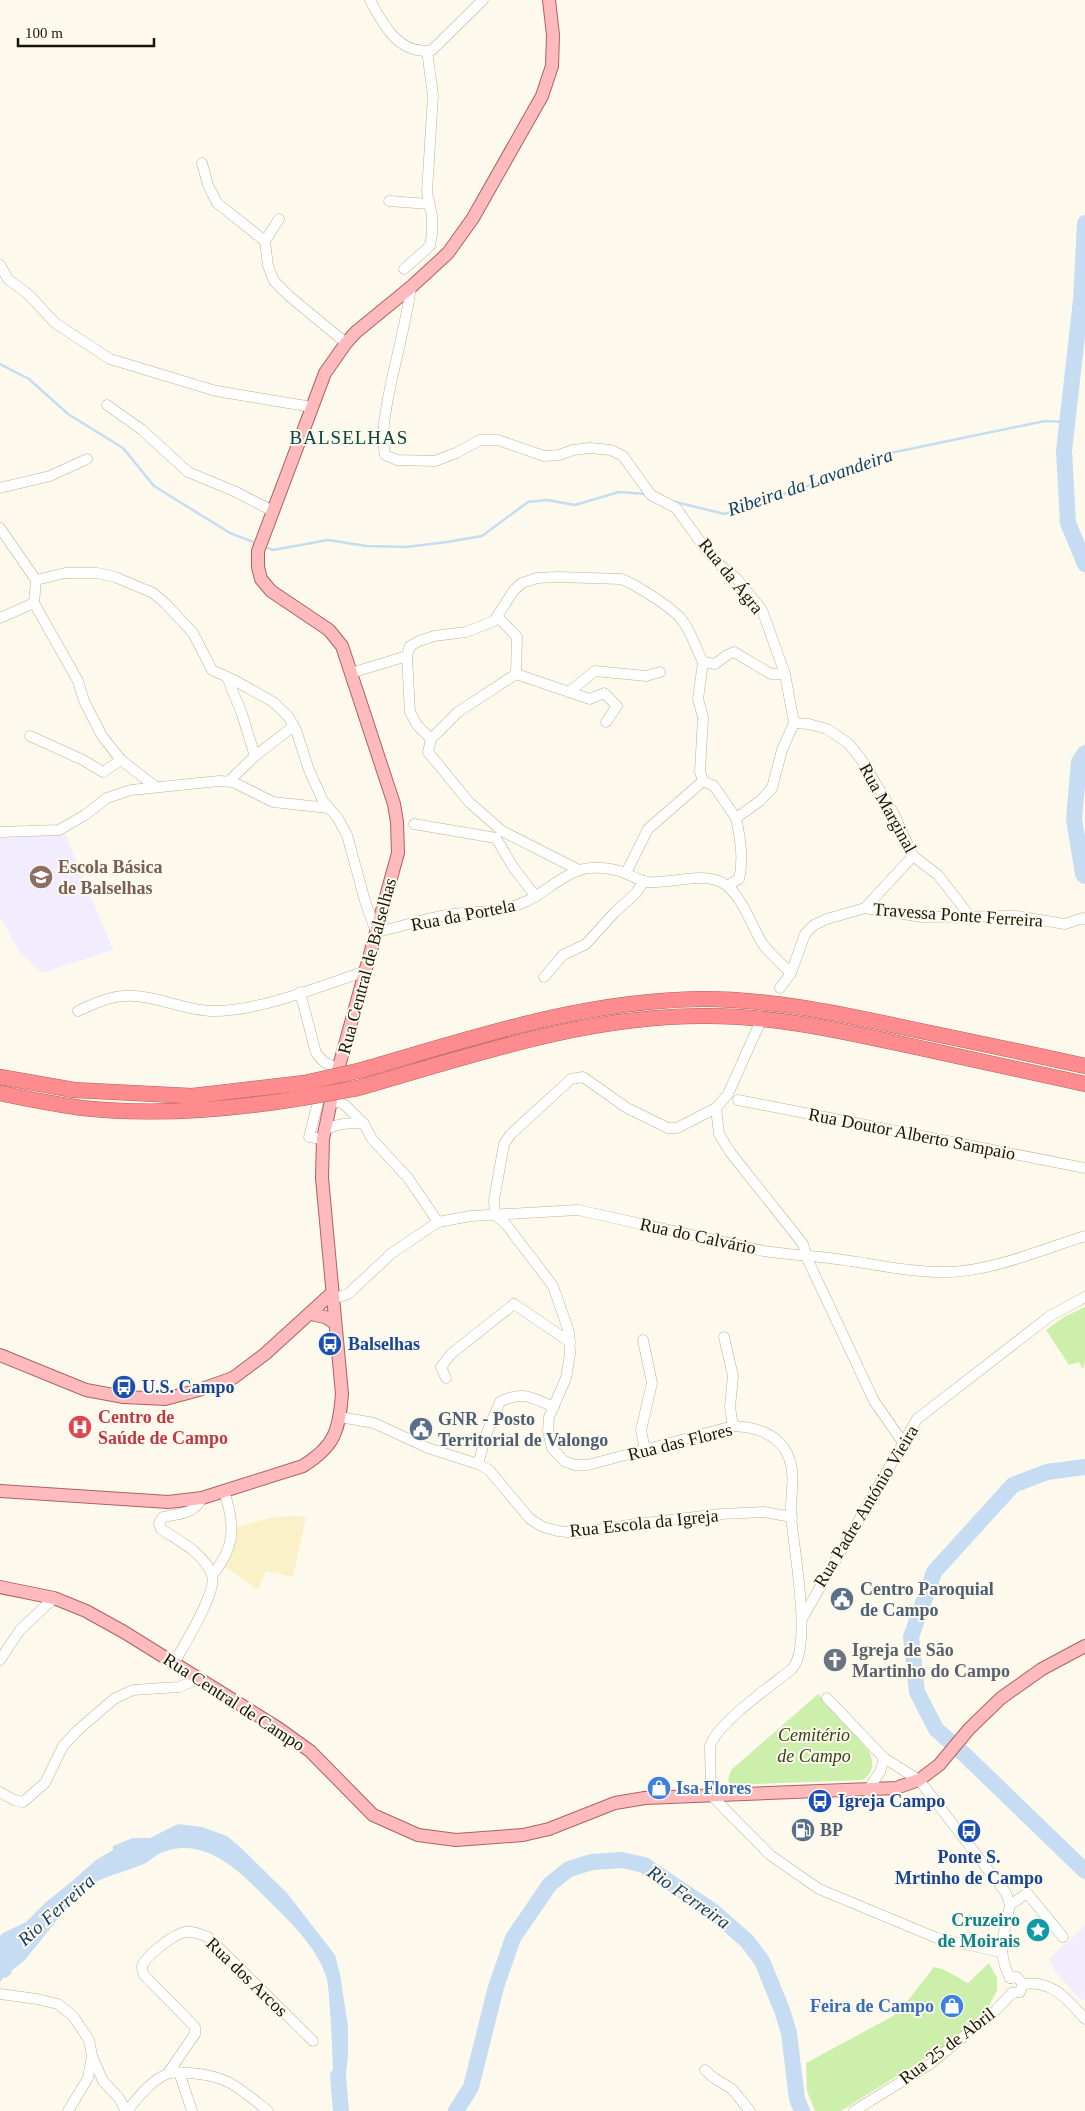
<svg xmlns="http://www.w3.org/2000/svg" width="1085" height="2111" font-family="'Times New Roman',serif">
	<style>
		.built { fill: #fbf1c9 }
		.education { fill: #f1edff }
		.green { fill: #ccf0ab }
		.water { fill: #c5dcf3 }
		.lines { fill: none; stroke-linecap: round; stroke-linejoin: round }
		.stream { stroke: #c5dcf3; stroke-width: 2.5 }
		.river { stroke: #c5dcf3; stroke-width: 16 }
		.minor-casing { stroke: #bbb394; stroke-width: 11 }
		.major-casing { stroke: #ae6260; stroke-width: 14 }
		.highway-casing { stroke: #ae6260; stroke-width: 16 }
		.minor { stroke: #fff; stroke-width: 10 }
		.major { stroke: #febabc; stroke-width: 12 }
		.highway { stroke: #fe8c8f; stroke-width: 15 }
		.highway-bridge-casing { stroke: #ae6260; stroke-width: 16; stroke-linecap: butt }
		.highway-bridge { stroke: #fe8c8f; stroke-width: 15 }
		.labels { text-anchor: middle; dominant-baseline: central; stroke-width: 4; stroke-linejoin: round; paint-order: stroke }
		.street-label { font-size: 18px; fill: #18150a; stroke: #fdfaed }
		.education-label { font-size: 18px; font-weight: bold; fill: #785e54; stroke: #fdfaed; text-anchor: start }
		.transit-label { font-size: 18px; font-weight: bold; fill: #164399; stroke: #fdfaed; text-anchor: start }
		.health-label { font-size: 18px; font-weight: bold; fill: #be3a42; stroke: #fdfaed; text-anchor: start }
		.service-label { font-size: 18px; font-weight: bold; fill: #4e5e75; stroke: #fdfaed; text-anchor: start }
		.worship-label { font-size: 18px; font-weight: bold; fill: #5b616d; stroke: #fdfaed; text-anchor: start }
		.park-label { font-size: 18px; font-style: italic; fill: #304616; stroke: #fdfaed }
		.shop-label { font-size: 18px; font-weight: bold; fill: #366cbe; stroke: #fdfaed; text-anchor: start }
		.culture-label { font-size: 18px; font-weight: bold; fill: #0d838f; stroke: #fdfaed; text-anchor: end }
		.neighbourhood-label { font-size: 19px; letter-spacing: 1px; fill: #07463e; stroke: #fdfaed }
		.water-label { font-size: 19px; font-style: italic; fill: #143e62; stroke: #fdfaed }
	</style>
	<rect width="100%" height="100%" fill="#fdfaed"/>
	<!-- built -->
	<path class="built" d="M299 1516 306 1518 293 1577 266 1571 258 1590 224 1566 232 1544 237 1539 236 1527 273 1517Z"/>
	<!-- education -->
	<g class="education">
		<path d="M65 834 113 950 42 973 20 953 0 917V838Z"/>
		<path d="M1085 1925V2000H1081L1054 1970 1049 1959Z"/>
	</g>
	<!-- green -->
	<g class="green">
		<path d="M1085 1307V1361L1083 1369 1079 1362 1069 1365 1046 1330 1064 1317Z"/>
		<path d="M818 1694 869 1751C874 1763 874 1773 862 1780L731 1785 728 1780 731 1770Z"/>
		<path d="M989 1963 997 1978V1990L989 2006 967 2028 942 2048 841 2111H815L807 2091 806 2063 893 2016 906 2003 934 1967C947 1969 956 1977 968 1983Z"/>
	</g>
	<!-- water -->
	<path class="water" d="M178 1824 202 1827 227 1836 240 1847 287 1893 335 1955 340 1974 348 2027V2056L345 2082V2097H334C333 2068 332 2039 330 2010 329 1999 329 1987 326 1976 317 1949 293 1924 272 1904 244 1876 208 1835 163 1852 156 1854 150 1861 144 1864 122 1873 100 1877 81 1890L25 1960 11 1971 12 1973 6 1978 4 1977 0 1982V1936L3 1933 26 1922 46 1902 70 1883 96 1860 113 1850V1846L133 1838H150Z"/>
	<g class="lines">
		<!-- stream -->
		<g class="stream">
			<path d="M0 364 29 379 68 414 123 448 154 486 230 533 256 543"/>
			<path d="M675 502 725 514 822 481 876 456 1045 421 1067 422"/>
			<path d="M263 546 273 550 328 540 366 546 406 547 447 542 482 536 528 502 547 500 575 505 619 492 646 494"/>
		</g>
		<!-- river -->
		<g class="river">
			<path d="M1085 223 1081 300 1064 451 1068 523 1085 564"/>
			<path d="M1085 753 1079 762 1074 819 1083 874 1085 876"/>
			<path d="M1085 1467 1047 1472 1013 1485 934 1572 911 1637 917 1692 936 1729 965 1755 1085 1871"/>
			<path d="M338 2076 341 2111"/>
			<path d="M456 2111 471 2087 496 1987 513 1938 550 1884 569 1869 592 1862 622 1860 644 1865 714 1912 747 1941 762 1961 782 2010 789 2033 797 2099 802 2111"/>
		</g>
		<!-- minor casing -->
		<g class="minor-casing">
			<g id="minor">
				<path d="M370 0C383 25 400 56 432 50L483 0"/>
				<path d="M202 163 208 185 217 203 265 241"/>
				<path d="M389 201 429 204"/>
				<path d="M279 219 265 241 268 266 274 281 289 296 346 343"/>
				<path d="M0 265 8 279 29 295 55 323 110 359 216 391 312 407"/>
				<path d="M404 269 430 246 432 234V216L427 192 433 95 427 51"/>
				<path d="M411 287C406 323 396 358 389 393 385 414 381 434 385 455L397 460 435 461 456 453 480 440H498L544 456 559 455 573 450 590 448 611 450 623 456 651 495 676 508 707 551 719 564 736 578 762 610 785 674 794 723 782 750 772 788 760 801 736 818C740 837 744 859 739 879L727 886"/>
				<path d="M107 405 141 429 188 472 234 491 273 511"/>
				<path d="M0 488 50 476 87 459"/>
				<path d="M0 528 36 580"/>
				<path d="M36 580 65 573H97L115 577 153 593 166 604 193 633 212 670 234 680 273 702 288 716 296 730 309 770 323 801 337 817 347 835 365 901 376 932C402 927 428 917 454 914 480 911 503 913 527 901 546 892 569 869 590 868 601 867 617 869 627 874 634 877 640 881 648 882 672 884 706 870 726 885 742 897 752 926 762 943 770 954 781 964 791 973"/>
				<path d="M36 580 34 603 78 681 84 701 102 736 121 760 156 787"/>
				<path d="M497 616 517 637 516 674"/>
				<path d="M0 618 34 603"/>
				<path d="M407 656 410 646 419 641 434 636 466 632 494 621 514 590 522 583 537 578 558 577 621 579C635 584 673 608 682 620 691 631 696 649 703 662"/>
				<path d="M703 662 715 664 727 655 734 652 771 674H785"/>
				<path d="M351 673 407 656 410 712 417 725 431 739 428 752 469 802 502 831 579 870"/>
				<path d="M227 677 242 714 255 756"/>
				<path d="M569 692 595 671 646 676 660 672"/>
				<path d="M794 723 809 724 827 729 848 743 861 759 893 812 913 856 938 875 969 915"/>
				<path d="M30 736 83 760 103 772 121 760"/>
				<path d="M431 739 458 712 516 674 590 699 604 693 617 706 606 722"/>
				<path d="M229 781 255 756 294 726"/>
				<path d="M703 781 714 786 736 818"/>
				<path d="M414 824 496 838 513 867 536 897"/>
				<path d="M0 832 59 830 85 815 107 798 131 790 219 781 233 782 273 802 329 808"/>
				<path d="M626 873 648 829 703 781 700 772 703 717 698 699 703 662"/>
				<path d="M865 908 913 856"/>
				<path d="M544 977 563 955 586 944 615 912 636 893 644 881"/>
				<path d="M780 988 791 973 805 934 814 925 827 919 865 908 922 917 1016 916 1065 924 1083 918 1085 919"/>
				<path d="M300 992 316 1053 324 1062 339 1069"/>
				<path d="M78 1011C93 1004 108 997 124 996 154 994 182 1010 211 1011 258 1012 321 986 366 971"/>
				<path d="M321 1091 309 1137 323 1139"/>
				<path d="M738 1100 1085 1168"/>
				<path d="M330 1103 339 1102 346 1106 364 1124 372 1139 408 1178 438 1222"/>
				<path d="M716 1108 719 1134 730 1152 803 1244 806 1256 874 1401 904 1444"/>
				<path d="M324 1130C338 1124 348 1122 364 1124"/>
				<path d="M495 1215 505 1223 553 1286 569 1332 570 1354 566 1378 549 1417 548 1431 552 1448 564 1461 575 1465H588L733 1426C757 1427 780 1434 789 1458 796 1476 790 1496 791 1515 793 1546 813 1646 792 1669 771 1686 717 1723 710 1746L711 1795 770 1855 819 1889 937 1938 1001 1952"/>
				<path d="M495 1215 494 1200 504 1144 511 1134 571 1079 583 1077 627 1108 668 1128H677L716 1108 728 1094 759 1025"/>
				<path d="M332 1299 348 1294 392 1253 438 1222 471 1216 578 1210 764 1251C783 1254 801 1255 820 1257 863 1261 905 1273 949 1272 992 1271 1044 1249 1085 1236"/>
				<path d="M724 1337 733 1376 730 1407 733 1426"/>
				<path d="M643 1340 652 1383 641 1430 645 1450"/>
				<path d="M446 1378 441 1367 451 1354 514 1304 570 1342"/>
				<path d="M340 1417 374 1423 428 1448 478 1464 489 1470 530 1519 543 1527 558 1531 576 1533 636 1524 721 1514 764 1512 792 1517"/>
				<path d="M478 1464 487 1432 500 1402C523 1390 532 1398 554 1407"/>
				<path d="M212 1575C236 1547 235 1525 224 1491"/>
				<path d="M803 1617 917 1419 1050 1316 1085 1297"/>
				<path d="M0 1660 20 1630 54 1598"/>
				<path d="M174 1663C183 1647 218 1591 212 1575 204 1553 179 1541 161 1529L159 1523 163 1517C178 1514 195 1514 202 1498"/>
				<path d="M827 1698 884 1758 919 1780 1006 1893 1010 1905"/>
				<path d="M867 1791 880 1772 884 1758"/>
				<path d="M0 1792 14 1800 23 1802 45 1783 63 1746 78 1730 114 1699 133 1690 179 1687 199 1679"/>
				<path d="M1010 1978C996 1951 1004 1933 1010 1905L1027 1893 1063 1937"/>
				<path d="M1010 1978 1017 1977 1023 1984 1020 1992 1012 1993"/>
				<path d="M1023 1984C1053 1980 1067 1999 1085 2019"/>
				<path d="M0 1994 37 1999 58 2004 73 2016 89 2040 92 2056 103 2081 119 2098 126 2111"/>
				<path d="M705 2070 714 2078 732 2089 750 2111"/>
				<path d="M179 2072 192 2111"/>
				<path d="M168 2073 195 2034V2027L144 1975C143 1973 142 1969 142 1967 144 1957 174 1934 185 1932 193 1931 200 1934 208 1937L313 2041"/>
				<path d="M68 2111 88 2078 92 2056"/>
				<path d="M127 2111C138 2098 150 2081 167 2074 173 2071 182 2073 190 2073 229 2076 239 2088 268 2111"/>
				<path d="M854 2111 930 2064 996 2010 1012 1993"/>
			</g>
		</g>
		<!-- major casing -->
		<g class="major-casing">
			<g id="major">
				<path d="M315 1315 325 1317 335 1323"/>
				<path d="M0 1355 86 1390 124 1397 165 1399 199 1390 233 1378 265 1354 332 1293"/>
				<path d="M0 1491 168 1502 202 1498 303 1466C335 1446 339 1431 342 1394L322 1178 323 1139 336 1077 398 853 397 822 394 804 342 646 329 630 271 591 261 579 258 567V551L325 373 346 343 356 332 411 287 448 253 473 218 542 96 552 66 553 35 549 0"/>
				<path d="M0 1587 54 1598 86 1611 124 1632 278 1728 310 1751 373 1815 418 1835 456 1840 523 1835 549 1829 615 1803 645 1798 896 1788 919 1780 939 1765 969 1729 1001 1698 1042 1669 1085 1646"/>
			</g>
		</g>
		<!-- highway casing -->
		<g class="highway-casing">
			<g id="highway">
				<path d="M362 1070C473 1038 584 1000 702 999 773 999 842 1014 911 1029 969 1041 1027 1053 1085 1066"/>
				<path d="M0 1077 74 1090 192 1096 304 1083"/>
				<path d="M358 1088C470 1056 584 1016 702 1016 772 1015 842 1031 911 1046 969 1059 1027 1071 1085 1084"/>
				<path d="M0 1093C27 1099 55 1104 82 1108 155 1116 229 1110 302 1098"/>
			</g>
		</g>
		<!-- minor -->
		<use href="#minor" class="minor"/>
		<!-- major -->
		<use href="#major" class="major"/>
		<!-- highway -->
		<use href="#highway" class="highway"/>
		<!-- highway-bridge casing -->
		<g class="highway-bridge-casing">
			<g id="highway-bridge">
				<path d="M304 1083 362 1070"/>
				<path d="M302 1098 358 1088"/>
			</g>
		</g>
		<!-- highway-bridge -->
		<use href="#highway-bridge" class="highway-bridge"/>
	</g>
	<!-- icons -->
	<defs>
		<g id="school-disc" transform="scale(1.25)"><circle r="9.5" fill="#8d6e63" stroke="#fdfaed"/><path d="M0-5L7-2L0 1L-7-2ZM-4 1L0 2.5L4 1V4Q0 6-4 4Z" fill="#fff"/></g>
		<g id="bus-disc" transform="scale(1.25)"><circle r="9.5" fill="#1a4fb4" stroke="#fdfaed"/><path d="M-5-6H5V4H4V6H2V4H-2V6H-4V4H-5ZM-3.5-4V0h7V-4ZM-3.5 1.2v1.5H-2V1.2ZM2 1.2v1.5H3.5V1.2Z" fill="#fff"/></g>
		<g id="hospital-disc" transform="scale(1.25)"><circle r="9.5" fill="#e0444e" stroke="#fdfaed"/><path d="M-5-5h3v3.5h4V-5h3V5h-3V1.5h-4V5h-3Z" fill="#fff"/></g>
		<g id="civic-disc" transform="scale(1.25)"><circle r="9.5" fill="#5c6f8a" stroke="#fdfaed"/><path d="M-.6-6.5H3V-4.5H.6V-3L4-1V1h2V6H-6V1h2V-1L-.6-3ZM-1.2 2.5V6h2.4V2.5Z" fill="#fff"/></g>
		<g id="church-disc" transform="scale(1.25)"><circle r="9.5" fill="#6b7280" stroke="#fdfaed"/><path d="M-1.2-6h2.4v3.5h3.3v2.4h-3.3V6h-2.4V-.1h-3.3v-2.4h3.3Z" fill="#fff"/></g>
		<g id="shop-disc" transform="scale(1.25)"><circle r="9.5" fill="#3f7fe0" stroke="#fdfaed"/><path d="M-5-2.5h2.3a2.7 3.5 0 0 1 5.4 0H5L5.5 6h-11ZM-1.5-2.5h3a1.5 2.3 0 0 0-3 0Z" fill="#fff"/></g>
		<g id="fuel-disc" transform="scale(1.25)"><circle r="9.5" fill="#5c6f8a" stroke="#fdfaed"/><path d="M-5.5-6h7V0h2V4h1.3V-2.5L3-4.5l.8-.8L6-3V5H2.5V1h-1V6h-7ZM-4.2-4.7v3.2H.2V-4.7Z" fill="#fff"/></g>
		<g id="sight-disc" transform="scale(1.25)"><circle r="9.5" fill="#0f9aa8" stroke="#fdfaed"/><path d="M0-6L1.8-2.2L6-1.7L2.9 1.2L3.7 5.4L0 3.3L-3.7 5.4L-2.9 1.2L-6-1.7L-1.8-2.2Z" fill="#fff"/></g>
	</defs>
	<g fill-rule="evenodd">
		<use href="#school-disc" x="41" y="877"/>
		<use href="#bus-disc" x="330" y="1344"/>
		<use href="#bus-disc" x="124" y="1387"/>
		<use href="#hospital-disc" x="80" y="1427"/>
		<use href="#civic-disc" x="421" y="1429"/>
		<use href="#civic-disc" x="842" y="1599"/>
		<use href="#church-disc" x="835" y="1660"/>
		<use href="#shop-disc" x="659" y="1788"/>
		<use href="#bus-disc" x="820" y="1801"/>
		<use href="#fuel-disc" x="803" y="1830"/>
		<use href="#bus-disc" x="969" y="1831"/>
		<use href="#sight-disc" x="1038" y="1930"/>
		<use href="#shop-disc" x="952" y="2006"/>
	</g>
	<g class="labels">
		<!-- street labels -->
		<g class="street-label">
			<text transform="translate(731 576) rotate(51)">Rua da Ágra</text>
			<text transform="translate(888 808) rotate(61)">Rua Marginal</text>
			<text transform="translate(463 915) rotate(-11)">Rua da Portela</text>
			<text transform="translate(958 915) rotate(4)">Travessa Ponte Ferreira</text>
			<text transform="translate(367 966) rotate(-75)">Rua Central de Balselhas</text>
			<text transform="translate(912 1134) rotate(11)">Rua Doutor Alberto Sampaio</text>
			<text transform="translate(698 1236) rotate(12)">Rua do Calvário</text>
			<text transform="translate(680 1442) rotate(-14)">Rua das Flores</text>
			<text transform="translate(866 1506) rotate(-59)">Rua Padre António Vieira</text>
			<text transform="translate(644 1523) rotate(-6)">Rua Escola da Igreja</text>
			<text transform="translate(234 1702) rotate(33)">Rua Central de Campo</text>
			<text transform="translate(247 1977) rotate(44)">Rua dos Arcos</text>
			<text transform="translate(947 2046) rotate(-37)">Rua 25 de Abril</text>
		</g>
		<!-- education labels -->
		<g class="education-label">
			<text x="58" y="867">Escola Básica<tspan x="58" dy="21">de Balselhas</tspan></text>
		</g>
		<!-- transit labels -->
		<g class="transit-label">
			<text x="348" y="1344">Balselhas</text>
			<text x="142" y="1387">U.S. Campo</text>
			<text x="838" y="1801">Igreja Campo</text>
			<text x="969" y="1857" text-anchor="middle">Ponte S.<tspan x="969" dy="21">Mrtinho de Campo</tspan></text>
		</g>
		<!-- health labels -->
		<g class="health-label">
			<text x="98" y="1417">Centro de<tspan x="98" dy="21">Saúde de Campo</tspan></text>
		</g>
		<!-- service labels -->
		<g class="service-label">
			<text x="438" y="1419">GNR - Posto<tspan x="438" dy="21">Territorial de Valongo</tspan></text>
			<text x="860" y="1589">Centro Paroquial<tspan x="860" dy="21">de Campo</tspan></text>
			<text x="820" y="1830">BP</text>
		</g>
		<!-- worship labels -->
		<g class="worship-label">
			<text x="852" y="1650">Igreja de São<tspan x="852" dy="21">Martinho do Campo</tspan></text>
		</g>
		<!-- park labels -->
		<g class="park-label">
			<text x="814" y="1735">Cemitério<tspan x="814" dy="21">de Campo</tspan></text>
		</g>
		<!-- shop labels -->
		<g class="shop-label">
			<text x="676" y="1788">Isa Flores</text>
			<text x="934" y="2006" text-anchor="end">Feira de Campo</text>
		</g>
		<!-- culture labels -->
		<g class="culture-label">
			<text x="1020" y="1920">Cruzeiro<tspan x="1020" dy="21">de Moirais</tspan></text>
		</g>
		<!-- neighbourhood labels -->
		<g class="neighbourhood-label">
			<text x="349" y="437">BALSELHAS</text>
		</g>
		<!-- water labels -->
		<g class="water-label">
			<text transform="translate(810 482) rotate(-19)">Ribeira da Lavandeira</text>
			<text transform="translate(689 1897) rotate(35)">Rio Ferreira</text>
			<text transform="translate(56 1910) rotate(-42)">Rio Ferreira</text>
		</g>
	</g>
	<!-- scale -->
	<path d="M18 38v8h136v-8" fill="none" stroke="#18150a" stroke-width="2.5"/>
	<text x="25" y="38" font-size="15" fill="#18150a" stroke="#fdfaed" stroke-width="4" paint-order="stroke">100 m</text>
</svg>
